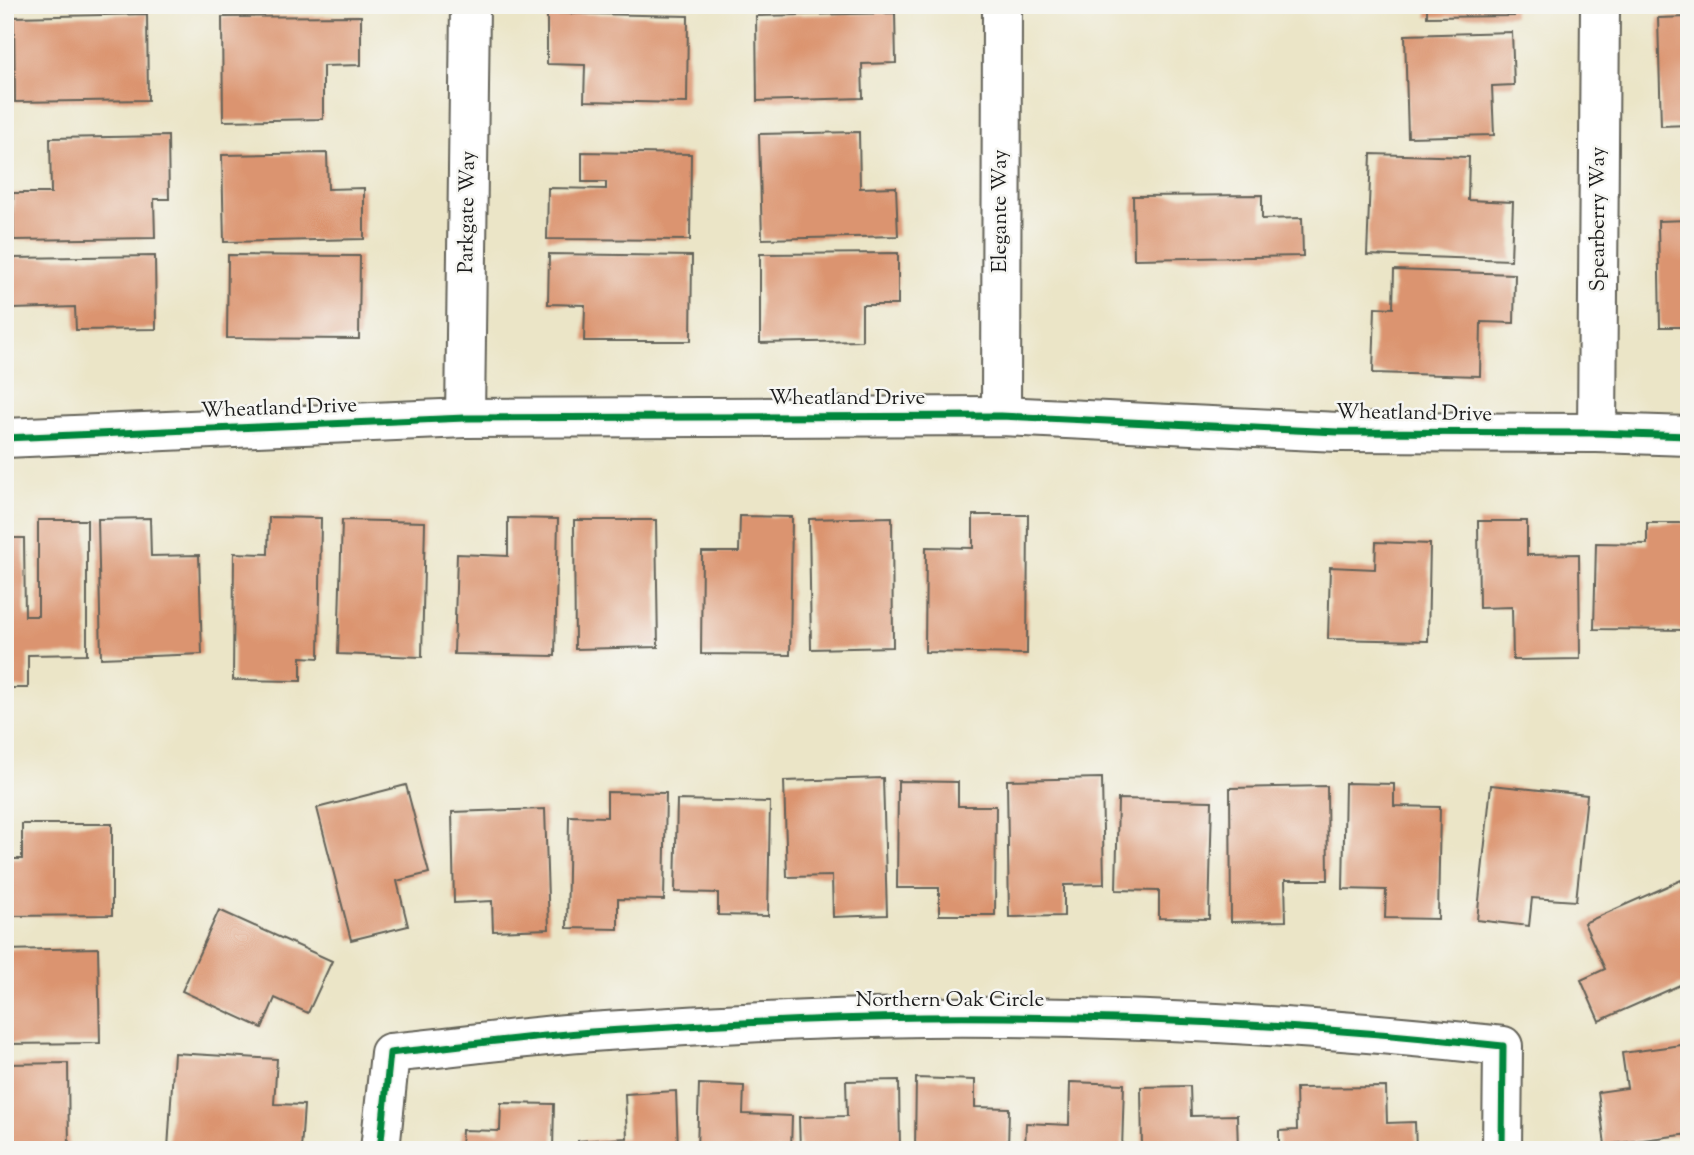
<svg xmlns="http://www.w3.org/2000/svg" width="1694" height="1155" font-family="'Sorts Mill Goudy',serif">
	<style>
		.building { fill: #db9470 }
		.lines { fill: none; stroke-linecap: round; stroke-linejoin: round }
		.minor-casing { stroke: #646258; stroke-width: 42 }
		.minor { stroke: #fff; stroke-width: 38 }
		.cycleway-casing { stroke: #f6f6f2; stroke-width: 11 }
		.cycleway { stroke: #00873e; stroke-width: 7 }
		.labels { text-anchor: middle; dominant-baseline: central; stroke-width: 5; stroke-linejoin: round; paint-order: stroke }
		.street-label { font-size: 21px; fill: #1c1c1c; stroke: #f6f6f2 }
	</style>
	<rect width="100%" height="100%" fill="#f6f6f2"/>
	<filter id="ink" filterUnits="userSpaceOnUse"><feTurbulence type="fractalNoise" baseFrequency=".0143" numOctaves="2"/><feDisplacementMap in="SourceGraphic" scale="14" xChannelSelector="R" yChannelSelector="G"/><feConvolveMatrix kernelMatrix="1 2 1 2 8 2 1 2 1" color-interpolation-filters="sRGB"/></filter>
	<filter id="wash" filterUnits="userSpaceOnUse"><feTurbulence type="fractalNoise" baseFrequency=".00686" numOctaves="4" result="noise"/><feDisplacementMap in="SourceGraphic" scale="28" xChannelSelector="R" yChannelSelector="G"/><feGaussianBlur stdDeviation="1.57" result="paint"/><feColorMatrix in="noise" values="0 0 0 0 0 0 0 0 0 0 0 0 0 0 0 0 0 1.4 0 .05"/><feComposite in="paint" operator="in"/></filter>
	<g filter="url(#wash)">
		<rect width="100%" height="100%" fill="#ebe5c7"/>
		<g id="blocks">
			<!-- building -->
			<g class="building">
				<path d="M1427 5H1514V16L1427 17Z"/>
				<path d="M547 13 688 16 687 103 584 101 585 65 547 64Z"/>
				<path d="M895 13 896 63 862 64 863 98 757 101 756 16Z"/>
				<path d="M147 14 148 100 15 102 14 17Z"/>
				<path d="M361 16V65L323 66V119L223 121 222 17Z"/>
				<path d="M1689 17V125L1661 126 1658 18Z"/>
				<path d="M1512 32 1514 85 1492 86 1494 135 1408 137 1405 35Z"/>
				<path d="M859 132 860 188 896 187 898 236 762 239 759 134Z"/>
				<path d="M168 136 169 199H154L155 238 14 240 13 193H51L50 138Z"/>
				<path d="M582 152 691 154 690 240 547 239 548 188 606 189V182H582Z"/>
				<path d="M327 153 328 189 364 188V239L224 242 222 155Z"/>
				<path d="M1371 154 1469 157 1468 200 1513 202 1511 260 1367 255Z"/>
				<path d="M1262 195V219L1302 218 1303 256 1134 259 1133 196Z"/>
				<path d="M1689 220V327H1660L1658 221Z"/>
				<path d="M898 253V305H862V341L760 343V254Z"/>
				<path d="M549 254 692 256 691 341H584L585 305 548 304Z"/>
				<path d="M228 255 360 256 359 339 227 338Z"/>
				<path d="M155 256 156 329 76 330 75 307 13 309 12 258Z"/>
				<path d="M1394 270 1515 274 1514 323 1481 322 1480 376 1373 373 1375 307 1393 308Z"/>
				<path d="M973 515H1028L1027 654 925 652 926 547 973 548Z"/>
				<path d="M740 516 792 517 790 655 701 654 702 552H739Z"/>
				<path d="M269 517 321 518 319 658 301 657V681L233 680 234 553 268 554Z"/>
				<path d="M892 517 893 647 811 649 809 519Z"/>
				<path d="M150 518 151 556 199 555 202 654 101 658 98 519Z"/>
				<path d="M508 518 558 519 555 656 454 654 457 554 508 556Z"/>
				<path d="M38 520H87V654L28 655V688H5V538H24L25 616H38Z"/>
				<path d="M342 520 425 522 422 657 338 654Z"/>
				<path d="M574 520H656L658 647 575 649Z"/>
				<path d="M1478 521H1527V555L1579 554 1580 659 1513 660 1512 607 1479 608Z"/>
				<path d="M1647 523H1689V630L1594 629 1596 543 1647 544Z"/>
				<path d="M1376 542 1430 544 1428 641 1328 639 1330 567 1375 569Z"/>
				<path d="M883 778 887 915 833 917 832 876 787 877 784 781Z"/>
				<path d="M1102 778 1104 884 1064 885V916L1009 917 1007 780Z"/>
				<path d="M898 781 958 782V806H996L995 915H939V888H897Z"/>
				<path d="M1345 783 1394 784V806L1440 807 1438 919 1385 918 1386 890 1343 889Z"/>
				<path d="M406 785 429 873 397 881 408 926 351 940 317 808Z"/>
				<path d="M1491 785 1587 795 1576 901 1532 898 1529 926 1477 920Z"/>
				<path d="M1327 786 1328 880H1285L1286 921 1231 922 1230 788Z"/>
				<path d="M607 792 666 793 664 900 618 899V929L567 928 569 816 607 817Z"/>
				<path d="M1118 799 1212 801 1209 919 1159 918V891L1116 890Z"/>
				<path d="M677 800 770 802 768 916 718 915V893L675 892Z"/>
				<path d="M545 809 549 929 493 931 492 901 454 903 452 812Z"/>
				<path d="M22 824H112V915L5 916V859H22Z"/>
				<path d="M1681 880 1689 897V981L1599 1021 1581 980 1605 969 1584 923Z"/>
				<path d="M219 910 332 961 308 1013 275 998 262 1028 182 991Z"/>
				<path d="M98 948 100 1043 5 1044V950Z"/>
				<path d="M1689 1044V1134L1605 1145 1598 1092 1627 1088 1622 1053Z"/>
				<path d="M174 1053 277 1059 274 1104 304 1105 301 1150 168 1149Z"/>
				<path d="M68 1063 69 1150H5V1064Z"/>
				<path d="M916 1078 975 1080V1107L1009 1108 1008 1150H915Z"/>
				<path d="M899 1080 900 1150H800L799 1117 847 1116 846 1081Z"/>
				<path d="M1070 1082 1124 1084 1122 1150H1025L1026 1123 1069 1125Z"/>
				<path d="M699 1084 744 1086 743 1114 792 1116 791 1150H697Z"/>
				<path d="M1190 1086 1191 1116 1237 1115 1238 1150H1142L1141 1087Z"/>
				<path d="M1386 1087 1387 1123 1415 1122 1416 1150H1279V1131L1297 1130 1296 1088Z"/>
				<path d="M676 1091 678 1150H578V1141L627 1138 625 1094Z"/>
				<path d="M501 1103 554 1104 553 1150H461L462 1130 500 1131Z"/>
			</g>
		</g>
	</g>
	<g filter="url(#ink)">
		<use href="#blocks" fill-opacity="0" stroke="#646258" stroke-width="2"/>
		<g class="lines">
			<!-- minor casing -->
			<g class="minor-casing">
				<g id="minor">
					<path d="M1001 416 1002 5"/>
					<path d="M465 418 470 5"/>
					<path d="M1597 433 1600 5"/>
					<path d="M5 438 465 418 1001 416 1338 432 1597 433 1689 436"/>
					<path d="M380 1150 390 1053C457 1046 524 1037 591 1032 729 1023 867 1015 1005 1017 1171 1018 1338 1028 1503 1046L1502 1150"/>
				</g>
			</g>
			<!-- minor -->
			<use href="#minor" class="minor"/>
			<!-- cycleway casing -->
			<g class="cycleway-casing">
				<g id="cycleway">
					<path d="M5 438 465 418 1001 416 1338 432 1597 433 1689 436"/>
					<path d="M380 1150 390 1053C457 1046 524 1037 591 1032 729 1023 867 1015 1005 1017 1171 1018 1338 1028 1503 1046L1502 1150"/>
				</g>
			</g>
			<!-- cycleway -->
			<use href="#cycleway" class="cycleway"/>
		</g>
	</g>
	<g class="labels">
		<!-- street labels -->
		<g class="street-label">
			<text transform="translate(1001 211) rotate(-90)">Elegante Way</text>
			<text transform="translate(468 212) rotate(-89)">Parkgate Way</text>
			<text transform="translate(1599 219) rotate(-90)">Spearberry Way</text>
			<text x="847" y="399">Wheatland Drive</text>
			<text transform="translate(279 409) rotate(-2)">Wheatland Drive</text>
			<text transform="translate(1414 414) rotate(1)">Wheatland Drive</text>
			<text x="950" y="1001">Northern Oak Circle</text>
		</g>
	</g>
	<!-- margin -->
	<rect width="1694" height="1155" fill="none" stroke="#f6f6f2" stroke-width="28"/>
</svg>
